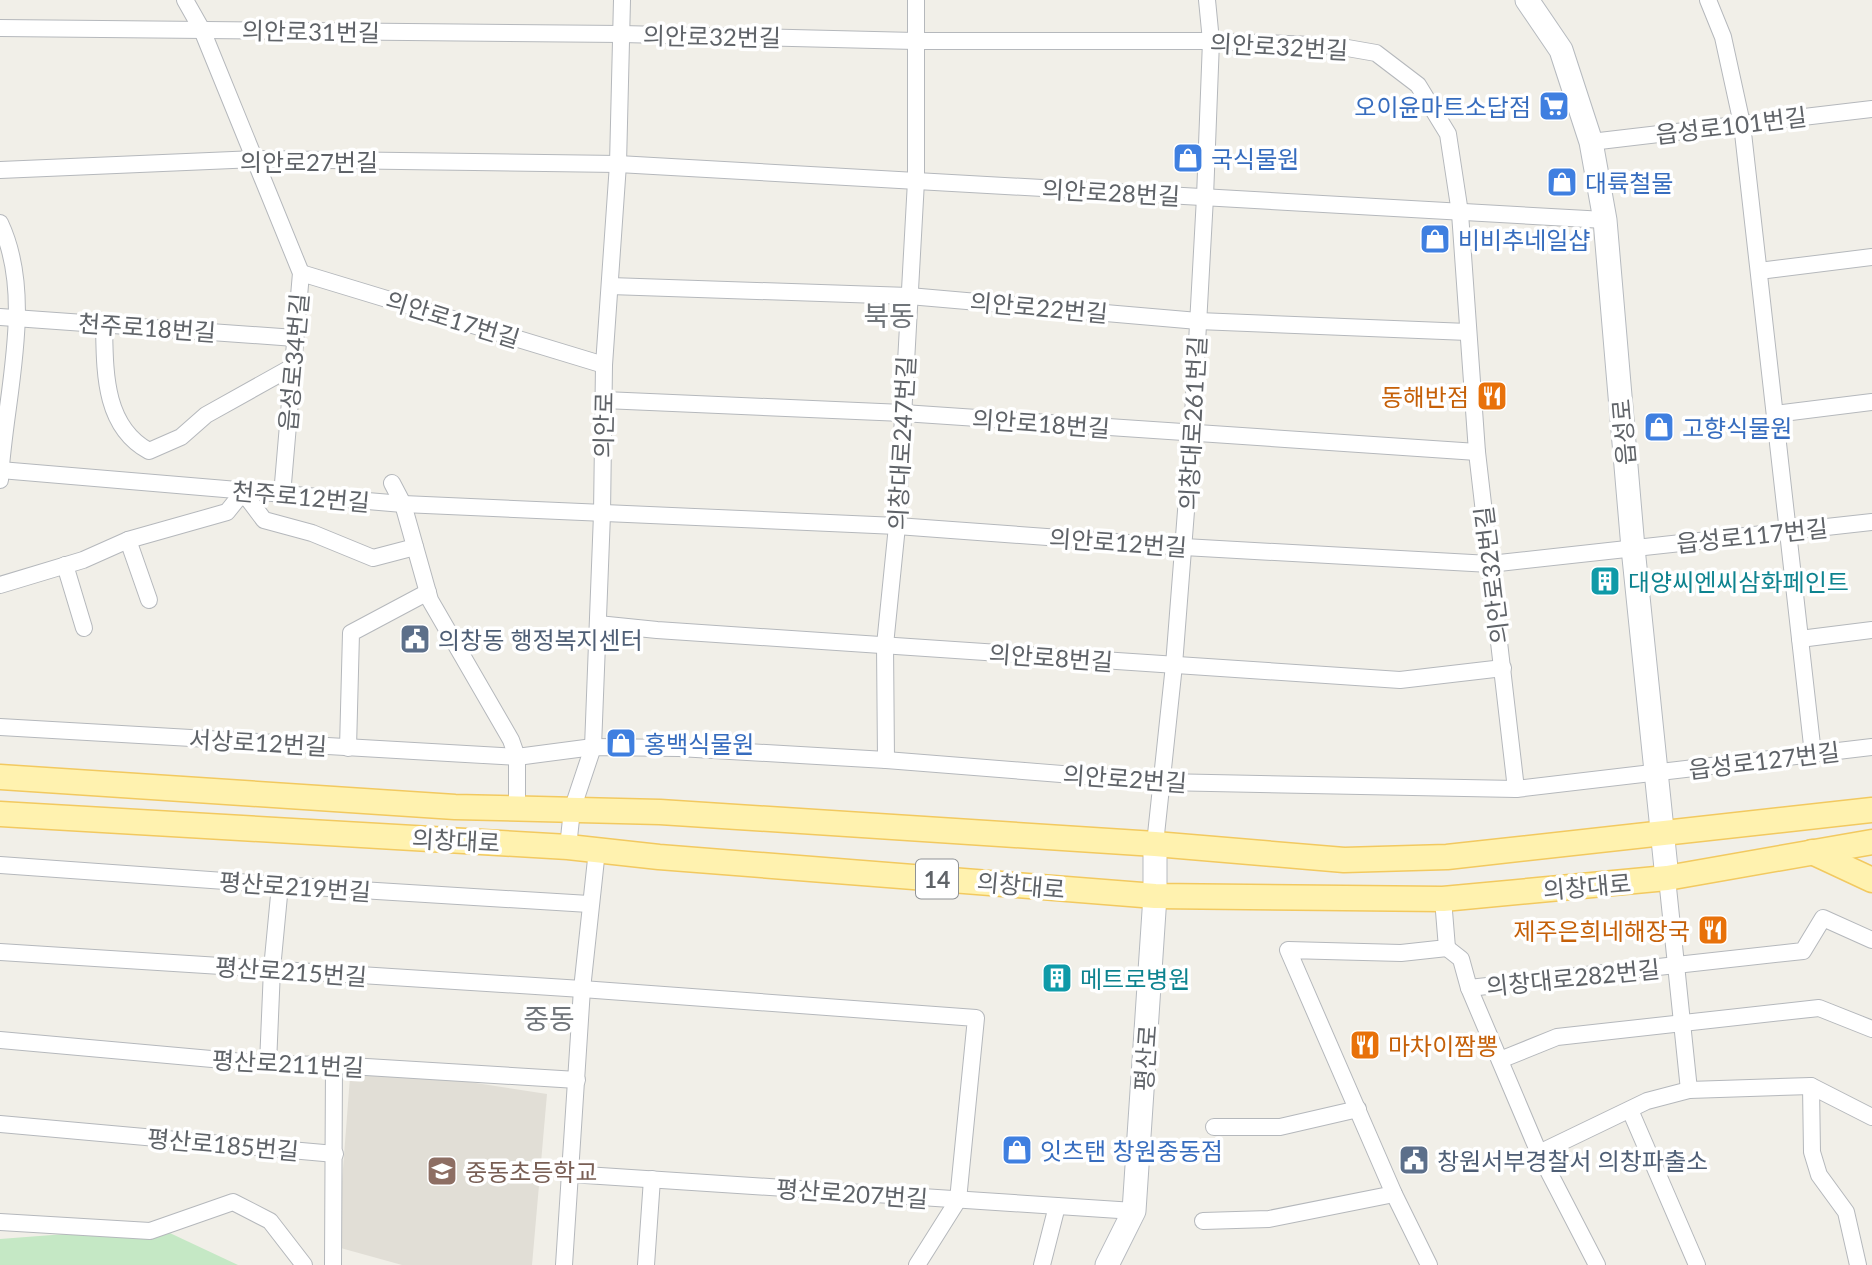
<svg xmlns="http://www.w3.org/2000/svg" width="1872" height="1265" font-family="Lato,'Noto Sans KR',sans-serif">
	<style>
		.education { fill: #e1ded6 }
		.green { fill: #c5e8c5 }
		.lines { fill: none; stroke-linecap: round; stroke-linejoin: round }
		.minor-casing { stroke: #b5b8bc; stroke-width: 18 }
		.secondary-casing { stroke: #b6babf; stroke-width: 25 }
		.primary-casing { stroke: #f2c960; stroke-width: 27 }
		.minor { stroke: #fff; stroke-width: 16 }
		.secondary { stroke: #fff; stroke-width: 23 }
		.primary { stroke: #fff2af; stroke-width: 24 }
		.labels { text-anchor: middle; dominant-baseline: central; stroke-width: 7; stroke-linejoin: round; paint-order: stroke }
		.shield { fill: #fff; stroke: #8f9295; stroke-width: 2 }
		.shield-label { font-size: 23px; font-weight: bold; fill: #5f6368 }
		.street-label { font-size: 24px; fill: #5f6368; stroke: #fff }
		.shop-label { font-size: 24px; fill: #366cbe; stroke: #fff; text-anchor: start }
		.food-label { font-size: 24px; fill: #c56008; stroke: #fff; text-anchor: end }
		.culture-label { font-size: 24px; fill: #0d838f; stroke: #fff; text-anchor: start }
		.service-label { font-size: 24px; fill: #4e5e75; stroke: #fff; text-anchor: start }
		.education-label { font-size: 24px; fill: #785e54; stroke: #fff; text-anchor: start }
		.quarter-label { font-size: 28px; fill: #70757a; stroke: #fff }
	</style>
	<rect width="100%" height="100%" fill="#f1efe8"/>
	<!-- education -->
	<path class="education" d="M351 1064 547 1094 532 1265H402L337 1247Z"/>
	<!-- green -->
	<path class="green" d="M157 1227 238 1265H0V1239Z"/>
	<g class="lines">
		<!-- minor casing -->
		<g class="minor-casing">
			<g id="minor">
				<path d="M185 0 202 30 301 273 282 495"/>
				<path d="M1708 0 1723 37 1742 124 1813 754"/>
				<path d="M0 28 622 34 915 41H1211L1336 46 1376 53 1418 85 1448 134 1460 213 1477 452 1516 789"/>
				<path d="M1591 142 1872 109"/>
				<path d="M0 170 256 159 618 164 1605 220"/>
				<path d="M0 223C36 299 4 399 0 480"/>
				<path d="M1759 271 1872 257"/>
				<path d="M301 273 604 365"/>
				<path d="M610 286 909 296 1198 321 1468 332"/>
				<path d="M0 317 295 338"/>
				<path d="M104 324C105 370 103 426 149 451L181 437 206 415 292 367"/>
				<path d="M604 400 903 413 1477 452"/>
				<path d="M1775 414 1872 402"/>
				<path d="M0 470 403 504 897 526 1184 547 1490 564 1872 522"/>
				<path d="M392 483 403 504 430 600 511 740 517 757V810"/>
				<path d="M128 540 149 600"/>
				<path d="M65 565 84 628"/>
				<path d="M0 585 83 560 128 540 227 512 243 492 264 520 312 533 373 558 415 547"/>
				<path d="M598 624 657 630 1400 680 1503 668"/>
				<path d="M1800 639 1872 630"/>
				<path d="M0 727 517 757 593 747 679 748 886 760 1162 782 1516 789 1872 747"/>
				<path d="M348 748 351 633 428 592"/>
				<path d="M886 760 885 645 897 526 916 181V0"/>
				<path d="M1155 844 1174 665 1192 434 1205 197 1211 41 1207 0"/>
				<path d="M568 847 572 810 593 747 602 514 604 365 618 164 622 0"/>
				<path d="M0 865 280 885 589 904"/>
				<path d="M1667 878 1689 1090"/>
				<path d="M1447 948 1461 959 1469 988 1539 1153 1597 1265"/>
				<path d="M0 952 582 989 976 1018 958 1200 917 1265"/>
				<path d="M1469 988 1803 951 1823 918 1872 940"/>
				<path d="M0 1040 268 1064 334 1065 577 1080"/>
				<path d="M1500 1060 1557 1037 1819 1008 1872 1029"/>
				<path d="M268 1064 272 969 280 885"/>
				<path d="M1811 1086 1812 1152 1819 1175 1846 1212 1858 1265"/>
				<path d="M1630 1110 1697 1265"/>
				<path d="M0 1124 335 1154"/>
				<path d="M1214 1127H1280L1358 1109"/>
				<path d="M1539 1153 1647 1101 1689 1090 1811 1086 1872 1117"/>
				<path d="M570 1174 1134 1211"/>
				<path d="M1203 1221 1269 1219 1394 1194"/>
				<path d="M0 1222 150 1231 233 1202 270 1221 304 1265"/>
				<path d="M333 1265 334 1065"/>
				<path d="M564 1265 582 989 597 850"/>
				<path d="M646 1265 652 1179"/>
				<path d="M1042 1265 1057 1206"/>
				<path d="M1429 1265 1394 1194 1288 950 1401 953 1447 948 1443 899"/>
			</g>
		</g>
		<!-- secondary casing -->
		<g class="secondary-casing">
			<g id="secondary">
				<path d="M1527 0 1561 50 1591 142 1605 220 1633 548 1667 878"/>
				<path d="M1107 1265 1134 1211 1155 896V844"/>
			</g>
		</g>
		<!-- primary casing -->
		<g class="primary-casing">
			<g id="primary">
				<path d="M0 777 455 807 660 812 1155 844 1344 860 1447 857 1872 810"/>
				<path d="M0 814 568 847 659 857 1155 896 1443 899 1667 878 1872 842"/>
				<path d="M1812 852 1872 880"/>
			</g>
		</g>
		<!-- minor -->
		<use href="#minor" class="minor"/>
		<!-- secondary -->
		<use href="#secondary" class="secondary"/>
		<!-- primary -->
		<use href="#primary" class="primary"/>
	</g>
	<!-- icons -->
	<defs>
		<g id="supermarket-square" transform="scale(1.575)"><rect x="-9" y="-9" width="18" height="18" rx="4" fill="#3f7fe0" stroke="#fff"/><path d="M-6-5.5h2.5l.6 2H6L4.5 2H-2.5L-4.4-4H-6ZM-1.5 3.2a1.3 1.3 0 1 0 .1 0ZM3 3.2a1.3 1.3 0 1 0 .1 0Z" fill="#fff"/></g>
		<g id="shop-square" transform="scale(1.575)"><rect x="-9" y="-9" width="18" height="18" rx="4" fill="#3f7fe0" stroke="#fff"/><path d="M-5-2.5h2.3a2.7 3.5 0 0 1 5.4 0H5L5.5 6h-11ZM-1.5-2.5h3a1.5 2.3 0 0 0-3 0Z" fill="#fff"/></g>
		<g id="restaurant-square" transform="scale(1.575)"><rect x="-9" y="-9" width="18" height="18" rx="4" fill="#e8710a" stroke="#fff"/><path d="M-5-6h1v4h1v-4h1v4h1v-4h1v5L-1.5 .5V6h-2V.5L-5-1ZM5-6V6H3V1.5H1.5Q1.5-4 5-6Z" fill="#fff"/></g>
		<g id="building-square" transform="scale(1.575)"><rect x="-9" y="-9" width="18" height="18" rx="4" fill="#0f9aa8" stroke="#fff"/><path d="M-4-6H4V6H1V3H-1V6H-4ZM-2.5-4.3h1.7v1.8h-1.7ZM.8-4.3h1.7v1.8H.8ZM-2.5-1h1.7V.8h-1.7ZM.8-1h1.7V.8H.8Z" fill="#fff"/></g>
		<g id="civic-square" transform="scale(1.575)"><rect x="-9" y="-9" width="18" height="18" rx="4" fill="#5c6f8a" stroke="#fff"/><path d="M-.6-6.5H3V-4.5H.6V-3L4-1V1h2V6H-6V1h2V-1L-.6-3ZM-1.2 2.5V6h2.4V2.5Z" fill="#fff"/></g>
		<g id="school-square" transform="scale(1.575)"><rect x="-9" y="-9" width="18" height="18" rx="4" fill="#8d6e63" stroke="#fff"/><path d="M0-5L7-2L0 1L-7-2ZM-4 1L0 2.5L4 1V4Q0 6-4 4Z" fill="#fff"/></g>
	</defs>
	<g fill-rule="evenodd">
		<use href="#supermarket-square" x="1554" y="106"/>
		<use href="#shop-square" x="1188" y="158"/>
		<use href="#shop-square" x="1562" y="182"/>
		<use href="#shop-square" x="1435" y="239"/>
		<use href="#restaurant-square" x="1492" y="396"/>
		<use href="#shop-square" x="1659" y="427"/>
		<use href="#building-square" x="1605" y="581"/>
		<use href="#civic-square" x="415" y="639"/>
		<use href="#shop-square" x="621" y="743"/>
		<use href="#restaurant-square" x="1713" y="930"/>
		<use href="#building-square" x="1057" y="978"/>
		<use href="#restaurant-square" x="1365" y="1045"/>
		<use href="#shop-square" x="1017" y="1150"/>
		<use href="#civic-square" x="1414" y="1160"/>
		<use href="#school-square" x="442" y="1171"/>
	</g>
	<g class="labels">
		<!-- shield labels -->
		<rect class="shield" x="916" y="859.5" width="42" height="39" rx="5"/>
		<g class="shield-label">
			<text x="937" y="879">14</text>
		</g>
		<!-- street labels -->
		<g class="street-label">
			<text transform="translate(311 31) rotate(1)">의안로31번길</text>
			<text transform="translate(712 36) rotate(1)">의안로32번길</text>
			<text transform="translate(1279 46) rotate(3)">의안로32번길</text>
			<text transform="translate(1731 125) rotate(-7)">읍성로101번길</text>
			<text x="309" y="161">의안로27번길</text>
			<text transform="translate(1111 192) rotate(3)">의안로28번길</text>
			<text transform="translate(1039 307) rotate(5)">의안로22번길</text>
			<text transform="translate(453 319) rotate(17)">의안로17번길</text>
			<text transform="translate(147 327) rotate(4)">천주로18번길</text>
			<text transform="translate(293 362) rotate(-85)">읍성로34번길</text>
			<text transform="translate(1041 423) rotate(4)">의안로18번길</text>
			<text transform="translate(1192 423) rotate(-87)">의창대로261번길</text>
			<text transform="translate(603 425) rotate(-89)">의안로</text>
			<text transform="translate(1623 432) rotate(-95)">읍성로</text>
			<text transform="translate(901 443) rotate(-87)">의창대로247번길</text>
			<text transform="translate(301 496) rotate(5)">천주로12번길</text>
			<text transform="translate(1752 535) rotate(-6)">읍성로117번길</text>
			<text transform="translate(1118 542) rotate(4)">의안로12번길</text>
			<text transform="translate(1491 575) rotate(-97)">의안로32번길</text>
			<text transform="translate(1051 657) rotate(4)">의안로8번길</text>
			<text transform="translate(258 742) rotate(3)">서상로12번길</text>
			<text transform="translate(1764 760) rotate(-7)">읍성로127번길</text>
			<text transform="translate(1125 778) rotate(4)">의안로2번길</text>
			<text transform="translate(456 840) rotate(3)">의창대로</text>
			<text transform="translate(1021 885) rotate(5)">의창대로</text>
			<text transform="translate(295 886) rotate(4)">평산로219번길</text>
			<text transform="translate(1587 886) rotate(-5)">의창대로</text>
			<text transform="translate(291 971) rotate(4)">평산로215번길</text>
			<text transform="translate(1573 977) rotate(-6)">의창대로282번길</text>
			<text transform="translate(1145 1058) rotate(-86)">평산로</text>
			<text transform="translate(288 1063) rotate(3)">평산로211번길</text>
			<text transform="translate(223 1144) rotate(5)">평산로185번길</text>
			<text transform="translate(852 1193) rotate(4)">평산로207번길</text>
		</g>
		<!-- shop labels -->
		<g class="shop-label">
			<text x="1531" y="106" text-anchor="end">오이윤마트소답점</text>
			<text x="1211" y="158">국식물원</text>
			<text x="1585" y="182">대륙철물</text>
			<text x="1458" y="239">비비추네일샵</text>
			<text x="1682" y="427">고향식물원</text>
			<text x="644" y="743">홍백식물원</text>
			<text x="1040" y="1150">잇츠탠 창원중동점</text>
		</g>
		<!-- food labels -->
		<g class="food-label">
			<text x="1469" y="396">동해반점</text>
			<text x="1690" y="930">제주은희네해장국</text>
			<text x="1388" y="1045" text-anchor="start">마차이짬뽕</text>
		</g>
		<!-- culture labels -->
		<g class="culture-label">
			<text x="1628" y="581">대양씨엔씨삼화페인트</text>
			<text x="1080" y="978">메트로병원</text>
		</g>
		<!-- service labels -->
		<g class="service-label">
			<text x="438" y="639">의창동 행정복지센터</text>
			<text x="1437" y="1160">창원서부경찰서 의창파출소</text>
		</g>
		<!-- education labels -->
		<g class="education-label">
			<text x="465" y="1171">중동초등학교</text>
		</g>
		<!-- quarter labels -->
		<g class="quarter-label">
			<text x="889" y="315">북동</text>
			<text x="549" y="1018">중동</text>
		</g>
	</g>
</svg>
